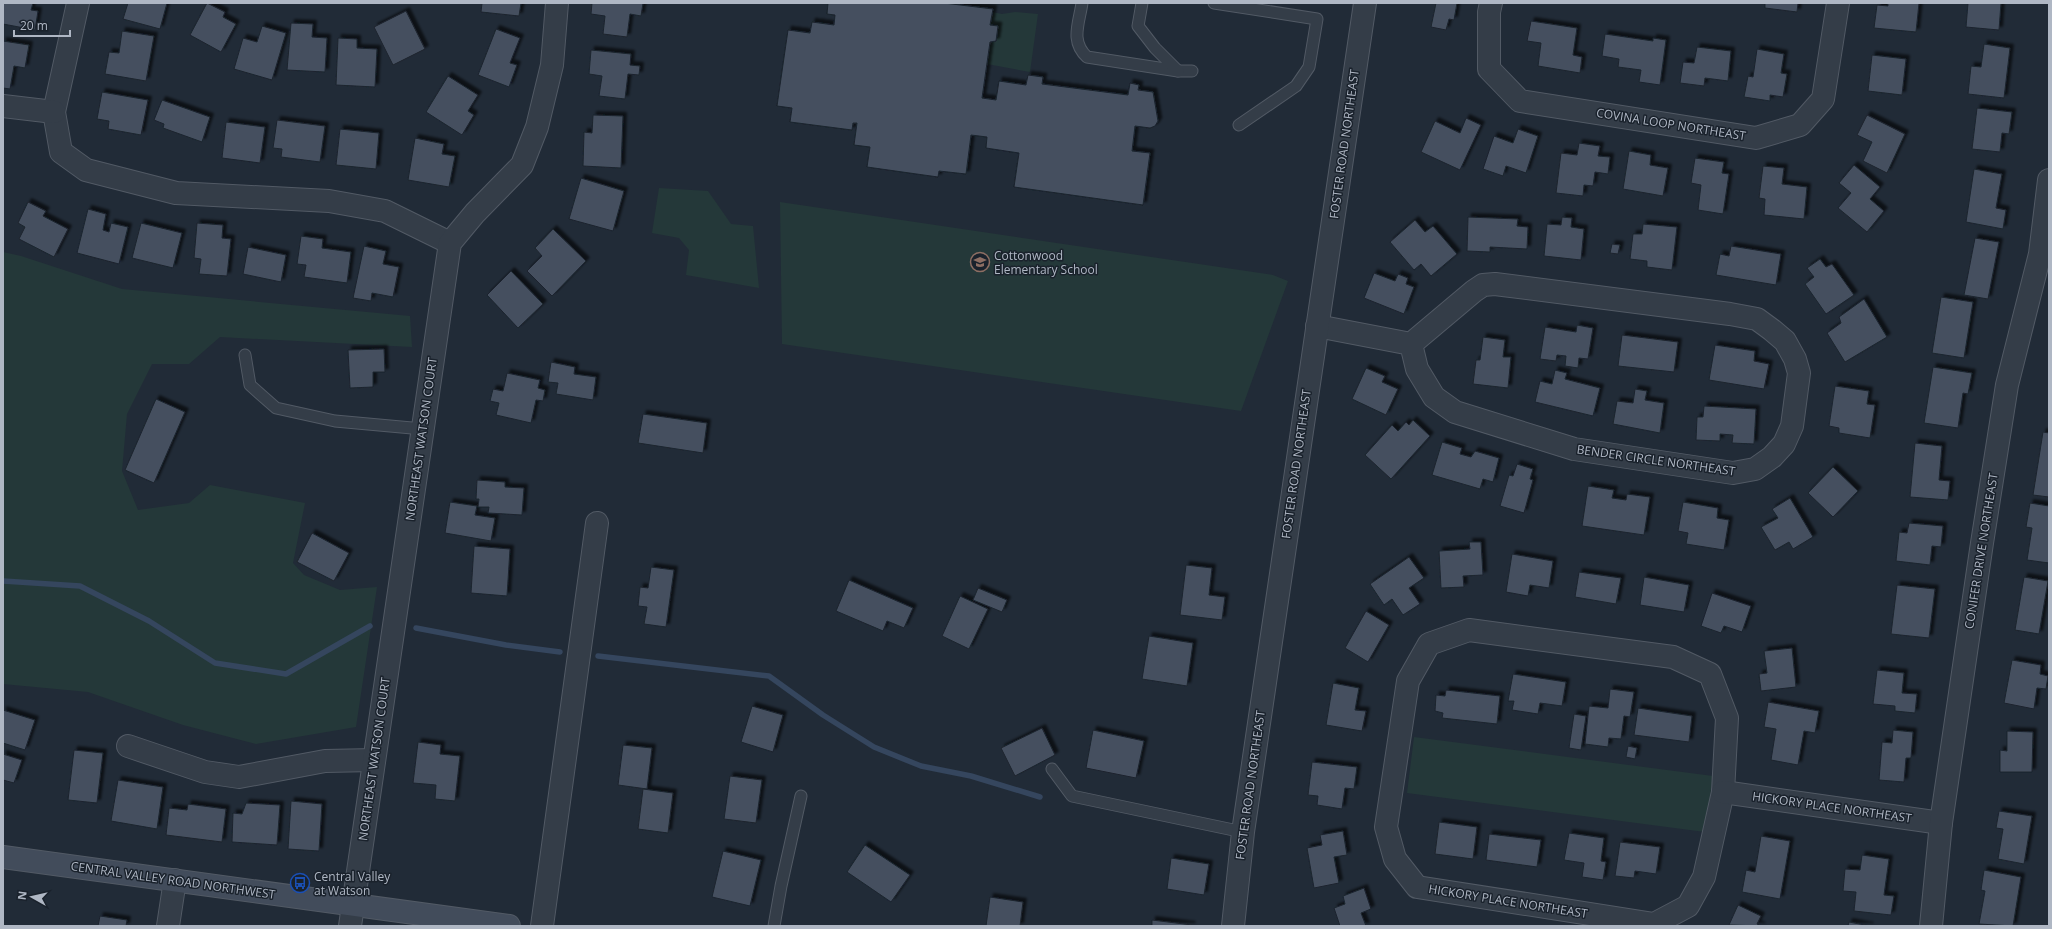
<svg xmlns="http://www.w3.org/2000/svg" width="2052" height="929" font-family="'Open Sans',sans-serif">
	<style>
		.green { fill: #243839 }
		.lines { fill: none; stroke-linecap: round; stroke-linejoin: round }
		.stream { stroke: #35465e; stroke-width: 5.5 }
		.building { fill: #44505f; stroke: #1c242e; fill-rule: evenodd; filter: url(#shadow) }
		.service-casing { stroke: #525a65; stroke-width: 13 }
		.minor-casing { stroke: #525a65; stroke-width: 24 }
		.tertiary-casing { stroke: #525a65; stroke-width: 24 }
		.secondary-casing { stroke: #525a65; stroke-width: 24 }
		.service { stroke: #343d48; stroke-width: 11 }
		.minor { stroke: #343d48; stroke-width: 22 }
		.tertiary { stroke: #343d48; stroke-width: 22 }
		.secondary { stroke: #424c5b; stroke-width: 22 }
		.labels { text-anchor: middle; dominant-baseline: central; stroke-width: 3; stroke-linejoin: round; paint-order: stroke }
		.street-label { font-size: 12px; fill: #afb7c4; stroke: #1a222c }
		.poi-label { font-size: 12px; fill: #afb7c4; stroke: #1a222c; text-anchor: start }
	</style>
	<defs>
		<filter id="shadow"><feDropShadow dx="3.5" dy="-3.5" stdDeviation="1" flood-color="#0009"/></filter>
	</defs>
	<rect width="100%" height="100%" fill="#212b37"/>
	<!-- green -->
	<g class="green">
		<path d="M992 12 1002 14 1015 12 1038 14 1030 72 987 64 990 42 996 40 990 25Z"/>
		<path d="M659 188 708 191 731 224 753 226 759 288 686 275 689 250 679 238 652 233Z"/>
		<path d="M780 202 1273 275 1288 281 1241 411 782 344Z"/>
		<path d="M3 252 21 256 122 289 410 316 412 347 220 337 189 364H152L127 414 122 471 138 510 189 503 210 485 305 503 293 563 304 575 340 590 377 587 356 727 256 744 183 725 88 692 3 684Z"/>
		<path d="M1414 737 1713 776 1705 832 1407 793Z"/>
	</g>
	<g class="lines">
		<!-- stream -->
		<g class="stream">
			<path d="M3 581 80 586 149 621 215 663 286 674 370 626"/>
			<path d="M416 628 506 645 560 652"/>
			<path d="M598 656 769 676 823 715 874 747 921 766 971 776 1040 797"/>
		</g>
	</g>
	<!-- building -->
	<g class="building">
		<path d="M3 3H33L31 10 38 11 35 30 3 24Z"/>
		<path d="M128 3H167L160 29 123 19Z"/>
		<path d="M207 3 225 12 223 17 236 24 221 52 190 35Z"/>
		<path d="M482 3H521L519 16 481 12Z"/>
		<path d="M592 3H643L641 16 630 14 627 37 603 34 605 16 591 14Z"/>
		<path d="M828 3H944L993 9 990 25 998 26 996 41 990 42 982 98 996 100 999 81 1026 85 1028 75 1043 77 1042 84 1128 95 1130 83 1139 85 1138 90 1153 92 1158 121 1155 126 1150 128 1135 126 1132 151 1150 153 1143 205 1014 187 1019 153 986 148 987 137 971 135 966 174 939 171 938 177 867 167 870 147 854 145 857 123H853L852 130 790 122 792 108 777 106 788 30 810 33 812 22 834 25 835 15 827 14ZM895 148 917 152 915 162 893 158Z"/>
		<path d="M828 3H944L993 9 990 25 998 26 996 41 990 42 982 98 996 100 999 81 1026 85 1028 75 1043 77 1042 84 1128 95 1130 83 1139 85 1138 90 1153 92 1158 121 1155 126 1150 128 1135 126 1132 151 1150 153 1143 205 1014 187 1019 153 986 148 987 137 971 135 966 174 939 171 938 177 867 167 870 147 854 145 857 123H853L852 130 790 122 792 108 777 106 788 30 810 33 812 22 834 25 835 15 827 14ZM895 148 917 152 915 162 893 158Z"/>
		<path d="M828 3H944L993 9 990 25 998 26 996 41 990 42 982 98 996 100 999 81 1026 85 1028 75 1043 77 1042 84 1128 95 1130 83 1139 85 1138 90 1153 92 1158 121 1155 126 1150 128 1135 126 1132 151 1150 153 1143 205 1014 187 1019 153 986 148 987 137 971 135 966 174 939 171 938 177 867 167 870 147 854 145 857 123H853L852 130 790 122 792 108 777 106 788 30 810 33 812 22 834 25 835 15 827 14Z"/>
		<path d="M1436 3H1457L1454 20 1449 19 1446 30 1431 27Z"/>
		<path d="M1765 3H1798L1797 12 1765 8Z"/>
		<path d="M1888 3H1919L1916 32 1874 28 1877 5 1888 6Z"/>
		<path d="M1968 3H2001L1999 30 1966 27Z"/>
		<path d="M406 11 425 49 393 65 374 27Z"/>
		<path d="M1531 21 1577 28 1573 55 1582 57 1580 73 1538 66 1541 43 1527 41Z"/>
		<path d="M291 23 313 24 312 37 327 38 325 72 287 70Z"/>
		<path d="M262 26 286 33 272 80 234 69 243 38 257 42Z"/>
		<path d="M496 29 520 38 510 63 517 65 509 87 478 75Z"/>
		<path d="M122 31 154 36 146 81 105 74 109 52 119 53Z"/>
		<path d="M1605 34 1653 41V38L1666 40 1660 85 1639 82 1641 70 1618 67 1619 59 1602 56Z"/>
		<path d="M338 38 357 39V48L377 49 375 87 336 85Z"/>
		<path d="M3 41 29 45 25 68 14 66 10 89 3 88Z"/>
		<path d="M1984 44 2010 48 2004 98 1968 94 1971 66 1981 67Z"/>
		<path d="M1697 47 1731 51 1728 81 1705 78 1704 86 1680 83 1683 62 1694 63Z"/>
		<path d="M1757 49 1784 54 1781 73 1787 74 1783 97 1770 95V101L1744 97 1748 76 1753 77Z"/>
		<path d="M591 50 631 54 630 65 640 66 639 75 628 74 625 99 599 96 602 76 589 74Z"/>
		<path d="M1872 55 1906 59 1902 95 1868 91Z"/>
		<path d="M448 76 478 95 468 111 474 115 462 135 426 112Z"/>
		<path d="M102 92 148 100 141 135 108 129 109 121 97 119Z"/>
		<path d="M162 100 210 117 202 142 163 128 164 124 154 120Z"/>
		<path d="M1977 108 2012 112 2009 134 2002 133 2000 152 1972 149Z"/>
		<path d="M593 115 623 116 621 168 583 166 584 132 592 133Z"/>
		<path d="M1867 115 1905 134 1887 173 1863 161 1872 142 1857 135Z"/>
		<path d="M1466 118 1481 125 1460 170 1421 152 1435 121 1460 133Z"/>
		<path d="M277 120 325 126 320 162 281 157 282 149 273 148Z"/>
		<path d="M226 122 265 127 260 163 222 158Z"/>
		<path d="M340 129 379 133 376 169 336 165Z"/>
		<path d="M1518 129 1538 136 1526 173 1506 166 1503 176 1483 169 1494 136 1513 143Z"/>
		<path d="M415 138 444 144 442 154 455 156 449 187 408 180Z"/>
		<path d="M1579 143 1600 146 1598 156 1610 157 1608 174 1595 172 1593 186 1584 185 1583 196 1556 193 1561 153 1577 155Z"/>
		<path d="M1629 151 1651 155 1650 165 1668 168 1663 196 1623 189Z"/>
		<path d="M1695 158 1724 162 1722 173 1729 174 1723 214 1698 210 1701 185 1691 183Z"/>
		<path d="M1854 165 1880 187 1870 199 1884 211 1867 232 1838 208 1851 193 1839 183Z"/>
		<path d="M1763 166 1784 168 1782 184 1807 187 1804 219 1764 215 1765 199 1759 198Z"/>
		<path d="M1974 169 2002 174 1996 208 2006 210 2003 229 1966 222Z"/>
		<path d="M581 178 624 191 613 231 569 219Z"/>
		<path d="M28 202 46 211 43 216 68 229 54 257 19 239 25 227 18 223Z"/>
		<path d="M88 209 106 214 103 230 109 232 111 223 128 227 119 264 77 253Z"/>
		<path d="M1468 217 1518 219 1517 226 1528 227 1527 249 1490 247V252L1467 251Z"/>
		<path d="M1562 217 1572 218 1571 227 1584 229 1581 260 1544 256 1547 224 1561 225Z"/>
		<path d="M1415 220 1425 232 1433 226 1457 254 1431 276 1421 264 1414 270 1390 242Z"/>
		<path d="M141 223 182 233 173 268 132 258Z"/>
		<path d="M197 223 223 225 222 238 231 239 227 276 199 274 201 259 194 258Z"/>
		<path d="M1643 224 1677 227 1672 270 1647 267V261L1630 259 1633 234H1642Z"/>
		<path d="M553 229 586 261 552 296 527 271 542 256 535 248Z"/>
		<path d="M301 236 323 239 322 248 351 252 347 283 304 277 306 265 297 264Z"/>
		<path d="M1975 238 1999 242 1988 299 1964 295Z"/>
		<path d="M1612 244 1620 245 1618 254 1610 253Z"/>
		<path d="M364 246 386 251 383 264 399 267 393 297 372 293 371 301 353 298Z"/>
		<path d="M1731 246 1781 254 1776 285 1716 275 1720 254 1729 256Z"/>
		<path d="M248 247 286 255 281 282 243 274Z"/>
		<path d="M1820 259 1826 267 1832 264 1854 295 1826 314 1805 284 1814 277 1807 268Z"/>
		<path d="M511 271 543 304 518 328 487 295Z"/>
		<path d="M1374 273 1395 281 1398 274 1408 278 1406 284 1414 287 1404 314 1364 298Z"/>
		<path d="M1941 297 1973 302 1964 358 1932 353Z"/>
		<path d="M1864 299 1887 337 1845 362 1827 333 1841 323 1839 317Z"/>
		<path d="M1577 325 1593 328 1588 359 1579 358 1578 368 1565 366 1566 356 1557 355 1556 361 1540 359 1545 327 1576 332Z"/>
		<path d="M1622 335 1678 342 1674 372 1618 366Z"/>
		<path d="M1483 337 1505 340 1503 357H1511L1508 388 1473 384 1476 360H1480Z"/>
		<path d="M1715 345 1755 351 1754 361 1769 364 1764 389 1709 380Z"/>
		<path d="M384 349 385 372H373V387L350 388 348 350Z"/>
		<path d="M551 362 575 367 574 374 596 377 593 400 556 394 558 383 548 382Z"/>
		<path d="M1933 367 1972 373 1968 394 1963 393 1958 428 1924 423Z"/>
		<path d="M1366 368 1385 376 1382 382 1398 389 1386 415 1352 399Z"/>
		<path d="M1555 370 1567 373 1565 379 1600 388 1593 416 1535 402 1540 381 1552 384Z"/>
		<path d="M507 373 540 380 538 388 545 390 543 401 536 400 531 423 496 415 499 403 490 401 493 389 503 391Z"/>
		<path d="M1835 386 1869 391 1867 404 1875 405 1870 438 1839 433V428L1829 426Z"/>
		<path d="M1635 389 1647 391 1645 400 1664 403 1660 433 1613 424 1617 401 1633 403Z"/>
		<path d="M156 399 185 412 154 483 125 470Z"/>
		<path d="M1704 406 1756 409 1754 444 1732 443 1733 435 1720 434V441L1696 440 1697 417H1703Z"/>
		<path d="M643 414 707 423 703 453 638 443Z"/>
		<path d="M1413 420 1430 436 1391 479 1365 455 1392 425 1398 431 1406 422 1409 425Z"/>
		<path d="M2043 432 2049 433V497L2033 495Z"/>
		<path d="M1442 442 1462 448 1460 454 1471 457 1475 451 1499 458 1493 482 1483 479 1480 489 1432 475Z"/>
		<path d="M1915 443 1942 446 1939 480 1950 481 1948 500 1910 497Z"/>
		<path d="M1517 464 1533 469 1530 479 1533 480 1524 513 1500 506 1509 475 1513 476Z"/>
		<path d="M1833 467 1858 491 1833 517 1808 493Z"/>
		<path d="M477 480 505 482V487L524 488 522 515 488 513 489 507H478L479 499H476Z"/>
		<path d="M1588 486 1614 490 1612 498 1626 500 1627 494 1650 497 1644 535 1582 526Z"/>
		<path d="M1790 498 1813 537 1793 549 1789 542 1775 550 1761 527 1778 518 1772 509Z"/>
		<path d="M450 502 477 506 475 515 495 518 491 541 445 533Z"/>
		<path d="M1683 502 1718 508 1717 518 1729 520 1724 550 1686 544 1688 533 1678 531Z"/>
		<path d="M2030 503 2049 506V563L2027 560 2032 528 2026 527Z"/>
		<path d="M1909 523 1943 526 1941 547 1932 546 1930 565 1896 561 1899 532 1907 533Z"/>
		<path d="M312 533 349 553 334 581 297 562Z"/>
		<path d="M1469 542H1481L1483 575 1463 576 1464 587 1441 588 1439 551 1470 549Z"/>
		<path d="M474 546 510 549 507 596 471 593Z"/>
		<path d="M1512 554 1553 561 1549 588 1530 585 1528 596 1506 592Z"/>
		<path d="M1409 557 1424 578 1409 588 1420 604 1403 615 1392 599 1384 605 1370 584Z"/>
		<path d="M1186 565 1212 568 1209 595 1225 597 1222 620 1180 615Z"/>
		<path d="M651 567 674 570 666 627 644 624 647 607 638 606 640 587 648 588Z"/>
		<path d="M1579 572 1621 578 1616 604 1575 597Z"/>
		<path d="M1644 577 1689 585 1684 612 1640 605Z"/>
		<path d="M2024 577 2048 581 2039 634 2015 630Z"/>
		<path d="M849 580 913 608 904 628 887 621 883 631 836 611Z"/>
		<path d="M1897 585 1935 589 1929 638 1891 634Z"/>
		<path d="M978 588 1007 600 1002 612 973 600Z"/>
		<path d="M1712 593 1751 606 1742 632 1724 626 1721 633 1701 626Z"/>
		<path d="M960 596 988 609 969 649 942 636Z"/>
		<path d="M1366 611 1389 625 1368 662 1345 648Z"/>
		<path d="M1149 636 1193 643 1187 686 1142 679Z"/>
		<path d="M1792 648 1796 687 1761 691 1759 674 1767 673 1764 651Z"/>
		<path d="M2012 660 2041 665 2040 674 2048 676 2046 689 2037 688 2034 709 2004 703Z"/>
		<path d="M1877 670 1904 673 1902 693 1917 694 1915 713 1895 711V706L1873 704Z"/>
		<path d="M1513 674 1566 682 1562 706 1540 703 1538 714 1512 710 1514 701H1508Z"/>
		<path d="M1333 683 1359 688 1355 710 1366 711 1362 731 1326 725Z"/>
		<path d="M1610 689 1634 692 1630 717 1624 716 1621 739 1609 738 1608 747 1585 744 1589 706 1608 708Z"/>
		<path d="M1446 690 1500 696 1497 724 1442 718 1443 713 1435 711 1436 695 1445 696Z"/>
		<path d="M1768 702 1819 711 1815 733 1804 731 1798 765 1771 760 1776 729 1764 727Z"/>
		<path d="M752 706 783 715 773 752 741 742Z"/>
		<path d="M1638 708 1692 716 1689 742 1634 735Z"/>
		<path d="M3 710 35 720 25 750 3 743Z"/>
		<path d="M1574 714 1586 716 1581 750 1569 748Z"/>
		<path d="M1042 728 1055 755 1015 776 1001 748Z"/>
		<path d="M1093 730 1144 741 1136 778 1086 768Z"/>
		<path d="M1893 730 1913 732 1911 758H1906L1904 782 1879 780 1882 742 1892 743Z"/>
		<path d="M2007 731 2033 732 2032 772H2000V750L2007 751Z"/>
		<path d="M418 742 441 745 440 754 460 756 455 801 435 799 436 785 413 783Z"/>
		<path d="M623 745 652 748 647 789 618 785Z"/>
		<path d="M1628 746 1637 748 1635 759 1626 757Z"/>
		<path d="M74 750 103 753 97 803 68 800Z"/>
		<path d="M3 754 22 760 14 783 3 780Z"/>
		<path d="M1312 762 1357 767 1354 789 1345 788 1342 809 1317 805 1318 796 1308 795Z"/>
		<path d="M730 776 762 780 756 823 724 819Z"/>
		<path d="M118 780 163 787 157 829 111 821Z"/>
		<path d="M643 789 673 793 668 833 638 829Z"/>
		<path d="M291 801 322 804 319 851 288 849Z"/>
		<path d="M246 803 280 805 277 845 232 842 233 813 242 814Z"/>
		<path d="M188 804 226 809 222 842 166 835 169 808 187 810Z"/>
		<path d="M1999 811 2032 816 2024 864 1998 859 2003 829 1996 828Z"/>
		<path d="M1439 822 1477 827 1473 859 1435 854Z"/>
		<path d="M1343 831 1347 855 1334 857 1339 883 1314 888 1307 848 1322 845 1320 835Z"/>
		<path d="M1569 833 1604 838 1601 861 1606 862 1603 880 1582 877 1584 863 1564 860Z"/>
		<path d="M1489 834 1541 840 1537 867 1486 860Z"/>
		<path d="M1761 836 1790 841 1780 899 1742 892 1746 870 1755 872Z"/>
		<path d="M1620 842 1660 847 1656 874 1635 871 1634 878 1615 876Z"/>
		<path d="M865 845 910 875 891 902 847 872Z"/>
		<path d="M723 851 761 860 750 906 712 897Z"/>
		<path d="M1862 855 1889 859 1884 895 1894 896 1891 915 1854 911 1856 892 1843 891 1845 869 1860 870Z"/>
		<path d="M1171 858 1209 864 1204 895 1167 889Z"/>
		<path d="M1984 870 2021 877 2013 926 1979 924 1985 891 1981 890Z"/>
		<path d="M1364 888 1371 909 1361 913 1366 926H1340L1334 908 1345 904 1343 896Z"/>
		<path d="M990 897 1023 902 1020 926H986Z"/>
		<path d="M1738 905 1761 916 1757 924 1762 926 1729 925Z"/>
		<path d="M100 916 127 920 126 926H98Z"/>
		<path d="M1152 920 1192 925V926H1152Z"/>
		<path d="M1849 922 1870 926H1848Z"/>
	</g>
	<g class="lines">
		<!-- service casing -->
		<g class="service-casing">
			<g id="service">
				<path d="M1082 3C1079 24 1070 41 1087 57L1178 71H1192"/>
				<path d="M1142 3 1138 26 1155 48 1178 71"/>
				<path d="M1214 3 1317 19 1309 67 1296 86 1239 125"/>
				<path d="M245 355 250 385 276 408 335 421 423 429"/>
				<path d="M1052 769 1072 796 1243 832"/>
				<path d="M774 926 781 886 801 796"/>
			</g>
		</g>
		<!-- minor casing -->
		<g class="minor-casing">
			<g id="minor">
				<path d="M78 3 54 112 61 152 86 170 176 193 329 201 385 211 450 243"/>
				<path d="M1491 3 1489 12V69L1520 101 1756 138 1800 125 1823 99 1838 3"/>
				<path d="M3 106 54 112"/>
				<path d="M1317 326 1411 344 1417 369 1434 397 1455 412 1574 449 1733 473 1755 469 1772 457 1784 444 1792 426 1799 373 1795 359 1785 341 1772 330 1757 319 1730 314 1495 284 1483 285 1474 291 1411 344"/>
				<path d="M1469 630 1673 657 1710 674 1727 718 1723 792 1704 877 1688 906 1654 924 1417 887 1395 859 1386 827 1408 681 1429 644Z"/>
				<path d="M128 746 205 772 239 777 325 761 374 760"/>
				<path d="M1723 792 1941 823"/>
				<path d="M168 926 175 880"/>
				<path d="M350 926 450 243 475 213 522 165 537 127 552 65 557 3"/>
				<path d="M542 926 597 523"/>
				<path d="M1931 926 1941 823 1982 543 2007 385 2040 254 2049 180"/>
			</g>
		</g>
		<!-- tertiary casing -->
		<g class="tertiary-casing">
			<path id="tertiary" d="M1233 926 1243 832 1365 3"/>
		</g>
		<!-- secondary casing -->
		<g class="secondary-casing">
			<path id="secondary" d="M3 857 509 926"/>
		</g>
		<!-- service -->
		<use href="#service" class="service"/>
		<!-- minor -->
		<use href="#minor" class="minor"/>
		<!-- tertiary -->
		<use href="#tertiary" class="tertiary"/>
		<!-- secondary -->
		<use href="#secondary" class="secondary"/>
	</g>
	<!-- icons -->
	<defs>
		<g id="school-ring" transform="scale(1)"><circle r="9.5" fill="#1a222c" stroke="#8d6e63" stroke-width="1.5"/><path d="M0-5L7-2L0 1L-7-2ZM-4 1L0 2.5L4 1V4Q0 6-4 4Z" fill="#8d6e63"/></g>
		<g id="bus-ring" transform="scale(1)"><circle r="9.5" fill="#1a222c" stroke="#1a4fb4" stroke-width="1.5"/><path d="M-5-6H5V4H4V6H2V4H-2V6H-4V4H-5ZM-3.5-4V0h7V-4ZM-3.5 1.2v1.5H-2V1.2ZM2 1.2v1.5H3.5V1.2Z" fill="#1a4fb4"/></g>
	</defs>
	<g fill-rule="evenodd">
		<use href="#school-ring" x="980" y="262"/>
		<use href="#bus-ring" x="300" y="883"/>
	</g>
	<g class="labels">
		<!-- street labels -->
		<g class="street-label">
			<text transform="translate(1671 124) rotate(9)">COVINA LOOP NORTHEAST</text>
			<text transform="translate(1344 144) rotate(-82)">FOSTER ROAD NORTHEAST</text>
			<text transform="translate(421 439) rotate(-82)">NORTHEAST WATSON COURT</text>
			<text transform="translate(1656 460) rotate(8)">BENDER CIRCLE NORTHEAST</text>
			<text transform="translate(1296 464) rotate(-82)">FOSTER ROAD NORTHEAST</text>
			<text transform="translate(1981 551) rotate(-81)">CONIFER DRIVE NORTHEAST</text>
			<text transform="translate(374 759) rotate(-82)">NORTHEAST WATSON COURT</text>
			<text transform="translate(1250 785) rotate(-82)">FOSTER ROAD NORTHEAST</text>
			<text transform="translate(1832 807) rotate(8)">HICKORY PLACE NORTHEAST</text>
			<text transform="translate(173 880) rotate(8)">CENTRAL VALLEY ROAD NORTHWEST</text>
			<text transform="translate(1508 901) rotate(9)">HICKORY PLACE NORTHEAST</text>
		</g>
		<!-- poi labels -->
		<g class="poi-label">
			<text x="994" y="255">Cottonwood<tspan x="994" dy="14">Elementary School</tspan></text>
			<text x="314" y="876">Central Valley<tspan x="314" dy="14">at Watson</tspan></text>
		</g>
	</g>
	<!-- border -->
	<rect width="2052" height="929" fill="none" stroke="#afb7c4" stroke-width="8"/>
	<!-- north arrow -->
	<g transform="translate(32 897) rotate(278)" stroke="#1a222c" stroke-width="3" paint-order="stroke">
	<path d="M0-3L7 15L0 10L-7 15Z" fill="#afb7c4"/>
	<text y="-6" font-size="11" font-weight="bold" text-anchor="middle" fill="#afb7c4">N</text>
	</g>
	<!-- scale -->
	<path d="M14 30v6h56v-6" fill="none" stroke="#afb7c4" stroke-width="2"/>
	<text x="20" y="30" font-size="12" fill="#afb7c4" stroke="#1a222c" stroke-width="3" paint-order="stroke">20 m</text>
</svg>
